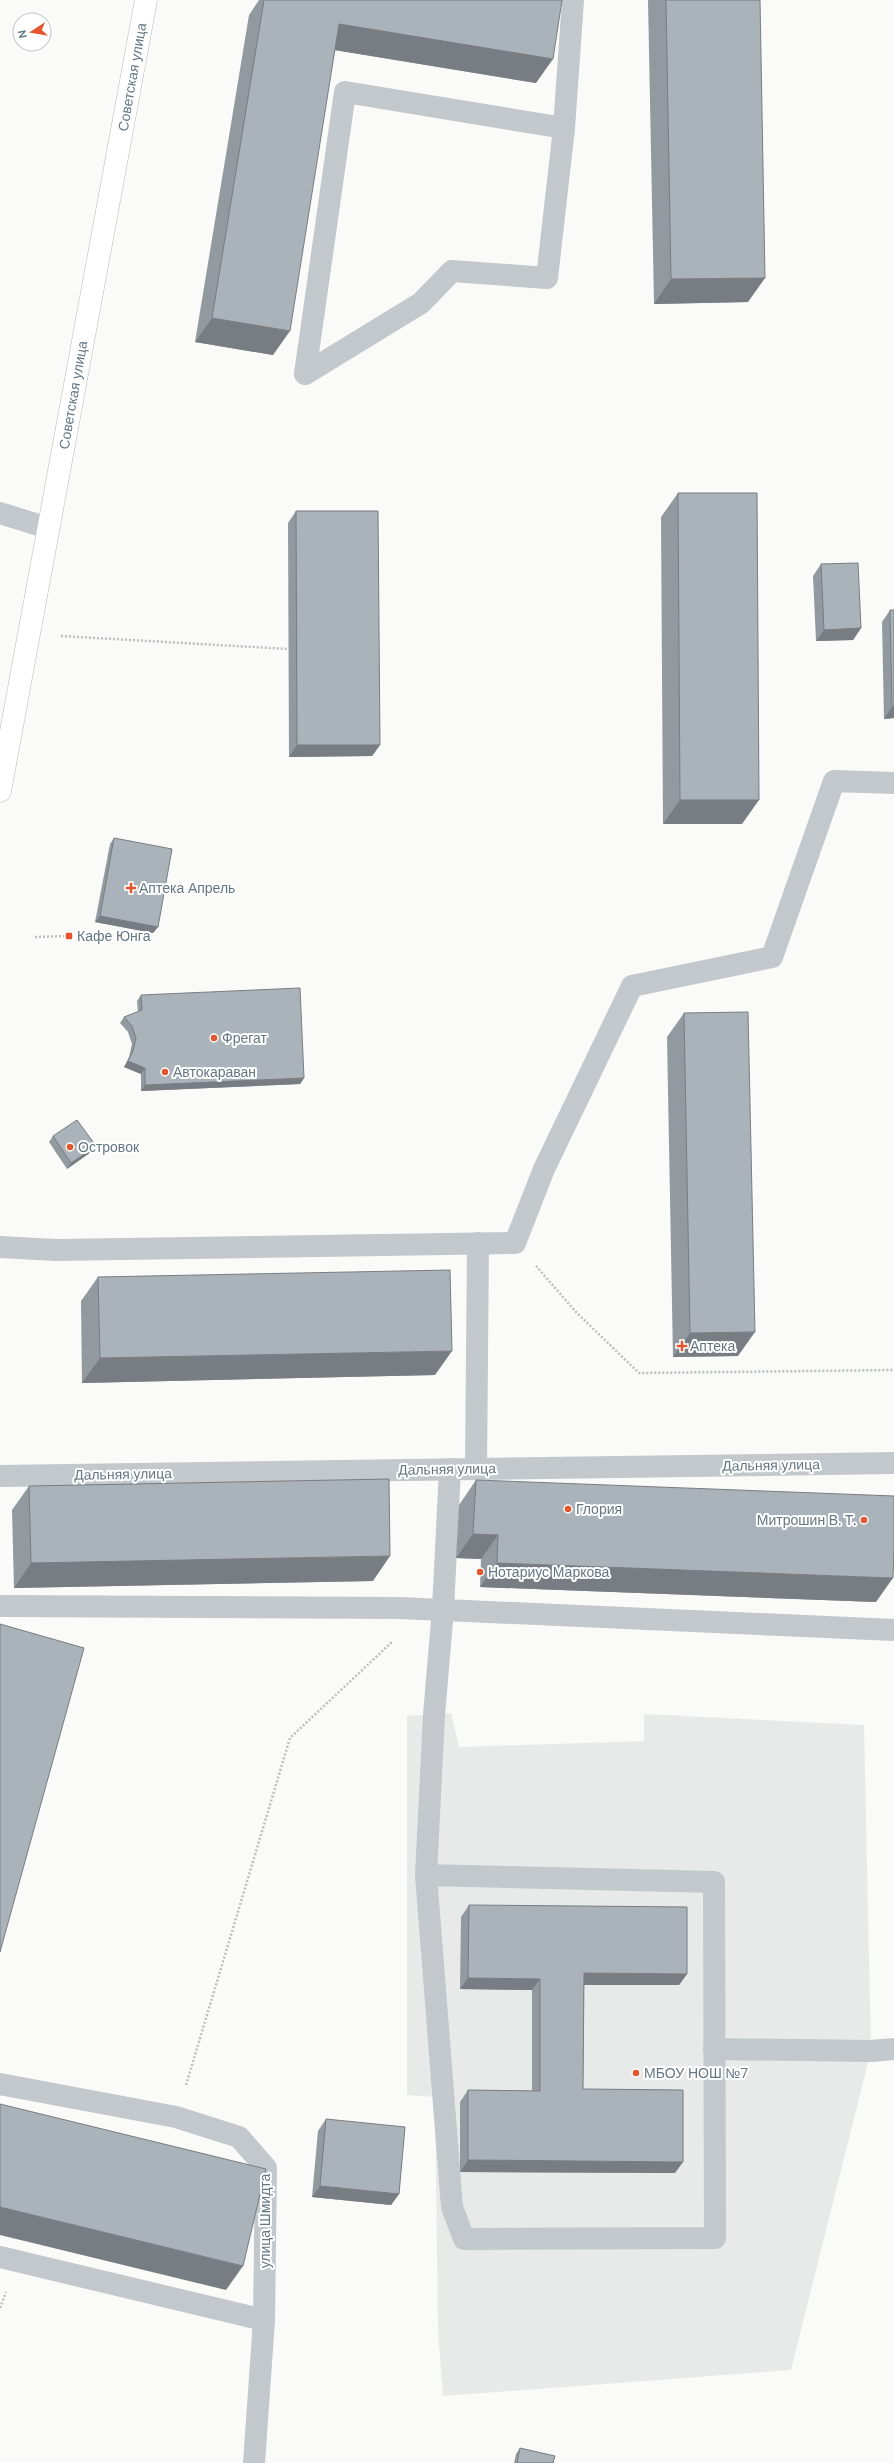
<svg xmlns="http://www.w3.org/2000/svg" width="894" height="2463" font-family="'DM Sans',sans-serif">
	<style>
		.built { fill: #e8e9e9 }
		.lines { fill: none; stroke-linecap: round; stroke-linejoin: round }
		.secondary-casing { stroke: #b3babf; stroke-width: 23 }
		.path { stroke: #bbbfc2; stroke-width: 2.5; stroke-dasharray: 2 2; stroke-linecap: butt }
		.service { stroke: #c3c8cc; stroke-width: 22 }
		.minor { stroke: #c3c8cc; stroke-width: 22 }
		.secondary { stroke: #fff; stroke-width: 22 }
		.wall { fill: #929a9f }
		.shaded-wall { fill: #777d82 }
		.building { fill: #aab3b9; stroke: #777d82 }
		.poi-dot { fill: #e4572e; stroke: #fff; stroke-width: 1.5 }
		.labels { text-anchor: middle; dominant-baseline: central; stroke-width: 4; stroke-linejoin: round; paint-order: stroke }
		.street-label { font-size: 14px; fill: #657683; stroke: #fff }
		.poi-label { font-size: 14px; fill: #657683; stroke: #fff; text-anchor: start }
	</style>
	<rect width="100%" height="100%" fill="#fafaf8"/>
	<!-- built -->
	<path class="built" d="M451 1713 459 1747 644 1741V1714L864 1725 871 2051 791 2370 443 2396 438 2330 435 2097 407 2095V1716Z"/>
	<g class="lines">
		<!-- secondary casing -->
		<g class="secondary-casing">
			<path id="secondary" d="M0 791 146 0"/>
		</g>
		<!-- path -->
		<g class="path">
			<path d="M61 636 288 649"/>
			<path d="M35 937 69 936"/>
			<path d="M536 1266 576 1312 639 1373 894 1370"/>
			<path d="M186 2085 290 1738 392 1642"/>
			<path d="M0 2308 6 2292"/>
		</g>
		<!-- service -->
		<g class="service">
			<path d="M564 128 345 92 305 374 421 303 452 271 547 278 564 128 573 0"/>
			<path d="M0 513 48 528"/>
			<path d="M0 1247 56 1250 515 1243 544 1169 632 986 772 957 834 781 894 783"/>
			<path d="M476 1469 478 1243"/>
			<path d="M0 1606 400 1608 894 1630"/>
			<path d="M426 1875 452 2207 464 2239 715 2238 714 1882 426 1875 434 1715 443 1609 450 1469"/>
			<path d="M714 2049 871 2051 894 2049"/>
			<path d="M0 2257 264 2320"/>
		</g>
		<!-- minor -->
		<g class="minor">
			<path d="M0 1476 894 1463"/>
			<path d="M0 2084 176 2117 239 2137 266 2168 264 2320 254 2463"/>
		</g>
		<!-- secondary -->
		<use href="#secondary" class="secondary"/>
	</g>
	<!-- wall -->
	<g class="wall">
		<path d="M259 0H562L536 83 335 50 273 355 195 342 249 15Z"/>
		<path d="M648 0H760L748 302 654 304Z"/>
		<path d="M678 493 742 824H663L661 517Z"/>
		<path d="M296 511 380 745 372 756 289 757 288 523Z"/>
		<path d="M821 564 861 628 853 640 816 641 813 576Z"/>
		<path d="M890 610 894 718 884 719 882 622Z"/>
		<path d="M114 838 158 927 153 933 95 922 110 844Z"/>
		<path d="M141 995 304 1078 300 1084 141 1091V1074L124 1067 129 1057 132 1044 128 1032 120 1023 124 1017 138 1012 137 1001Z"/>
		<path d="M684 1013 738 1356 673 1357 667 1037Z"/>
		<path d="M53 1136 96 1146 91 1152 67 1169 49 1142Z"/>
		<path d="M98 1277 435 1375 82 1383 81 1301Z"/>
		<path d="M476 1480 876 1602 480 1587 481 1559 456 1558 459 1505Z"/>
		<path d="M29 1486 373 1581 14 1588 12 1510Z"/>
		<path d="M469 1905 687 1974 679 1985H584L583 2089 675 2173 460 2172V2102L468 2090 532 2091V1990L460 1989 461 1917Z"/>
		<path d="M326 2119 399 2194 391 2205 312 2197 318 2131Z"/>
		<path d="M520 2448 553 2463H514L516 2454Z"/>
	</g>
	<!-- shaded-wall -->
	<g class="shaded-wall">
		<path d="M339 24 553 59 536 83 322 48Z"/>
		<path d="M765 278 748 302 654 304 671 279Z"/>
		<path d="M212 318 290 331 273 355 195 342Z"/>
		<path d="M861 628 853 640 816 641 824 630Z"/>
		<path d="M892 707H894V718L884 719Z"/>
		<path d="M297 745H380L372 756 289 757Z"/>
		<path d="M680 800H759L742 824H663Z"/>
		<path d="M100 916 158 927 153 933 95 922Z"/>
		<path d="M128 1061 145 1068 141 1074 124 1067Z"/>
		<path d="M304 1078 300 1084 141 1091 145 1085Z"/>
		<path d="M96 1146 91 1152 67 1169 71 1163Z"/>
		<path d="M755 1332 738 1356 673 1357 690 1333Z"/>
		<path d="M452 1351 435 1375 82 1383 100 1358Z"/>
		<path d="M473 1534 498 1535 481 1559 456 1558Z"/>
		<path d="M390 1556 373 1581 14 1588 31 1563Z"/>
		<path d="M497 1563 893 1578 876 1602 480 1587Z"/>
		<path d="M584 1973 687 1974 679 1985H576Z"/>
		<path d="M468 1978 540 1979 532 1990 460 1989Z"/>
		<path d="M468 2160 683 2162 675 2173 460 2172Z"/>
		<path d="M320 2186 399 2194 391 2205 312 2197Z"/>
		<path d="M0 2207 243 2266 226 2290 0 2235Z"/>
	</g>
	<!-- building -->
	<g class="building">
		<path d="M264 0H562L553 59 339 24 290 331 212 318Z"/>
		<path d="M666 0H760L765 278 671 279Z"/>
		<path d="M678 493H757L759 800H680Z"/>
		<path d="M296 511H378L380 745H297Z"/>
		<path d="M858 563 861 628 824 630 821 564Z"/>
		<path d="M890 610H894V707H892Z"/>
		<path d="M114 838 172 849 158 927 100 916Z"/>
		<path d="M300 988 304 1078 145 1085V1068L128 1061 133 1051 136 1038 132 1026 124 1017 142 1010 141 995Z"/>
		<path d="M748 1012 755 1332 690 1333 684 1013Z"/>
		<path d="M77 1120 96 1146 71 1163 53 1136Z"/>
		<path d="M450 1270 452 1351 100 1358 98 1277Z"/>
		<path d="M389 1479 390 1556 31 1563 29 1486Z"/>
		<path d="M476 1480 894 1496V1545L893 1578 497 1563 498 1535 473 1534Z"/>
		<path d="M0 1624 84 1648 0 1952Z"/>
		<path d="M469 1905 687 1907V1974L584 1973 583 2089 683 2090V2162L468 2160V2090L540 2091V1979L468 1978Z"/>
		<path d="M0 2104 266 2169 243 2266 0 2207Z"/>
		<path d="M326 2119 405 2127 399 2194 320 2186Z"/>
		<path d="M520 2448 555 2456 553 2463H517Z"/>
	</g>
	<!-- markers -->
	<g class="poi-dot">
		<path d="M129 882h4v4h4v4h-4v4h-4v-4h-4v-4h4z"/>
		<rect x="65" y="932" width="8" height="8" rx="2"/>
		<circle cx="214" cy="1038" r="4"/>
		<circle cx="165" cy="1072" r="4"/>
		<circle cx="70" cy="1147" r="4"/>
		<path d="M680 1340h4v4h4v4h-4v4h-4v-4h-4v-4h4z"/>
		<circle cx="568" cy="1509" r="4"/>
		<circle cx="864" cy="1520" r="4"/>
		<circle cx="480" cy="1572" r="4"/>
		<circle cx="636" cy="2073" r="4"/>
	</g>
	<g class="labels">
		<!-- street labels -->
		<g class="street-label">
			<text transform="translate(132 77) rotate(-80)">Советская улица</text>
			<text transform="translate(73 395) rotate(-80)">Советская улица</text>
			<text transform="translate(771 1465) rotate(-1)">Дальняя улица</text>
			<text transform="translate(447 1469) rotate(-1)">Дальняя улица</text>
			<text transform="translate(123 1474) rotate(-1)">Дальняя улица</text>
			<text transform="translate(265 2221) rotate(-90)">улица Шмидта</text>
		</g>
		<!-- poi labels -->
		<g class="poi-label">
			<text x="139" y="888">Аптека Апрель</text>
			<text x="77" y="936">Кафе Юнга</text>
			<text x="222" y="1038">Фрегат</text>
			<text x="173" y="1072">Автокараван</text>
			<text x="78" y="1147">Островок</text>
			<text x="690" y="1346">Аптека</text>
			<text x="576" y="1509">Глория</text>
			<text x="856" y="1520" text-anchor="end">Митрошин В. Т.</text>
			<text x="488" y="1572">Нотариус Маркова</text>
			<text x="644" y="2073">МБОУ НОШ №7</text>
		</g>
	</g>
	<!-- north arrow -->
	<g transform="translate(32 32) rotate(258)"><circle r="19" fill="#ffffff" stroke="#c1c8cd"/>
	<path d="M0-3L7 15L0 10L-7 15Z" fill="#e4572e"/>
	<text y="-6" font-size="11" font-weight="bold" text-anchor="middle" fill="#657683">N</text>
	</g>
</svg>
